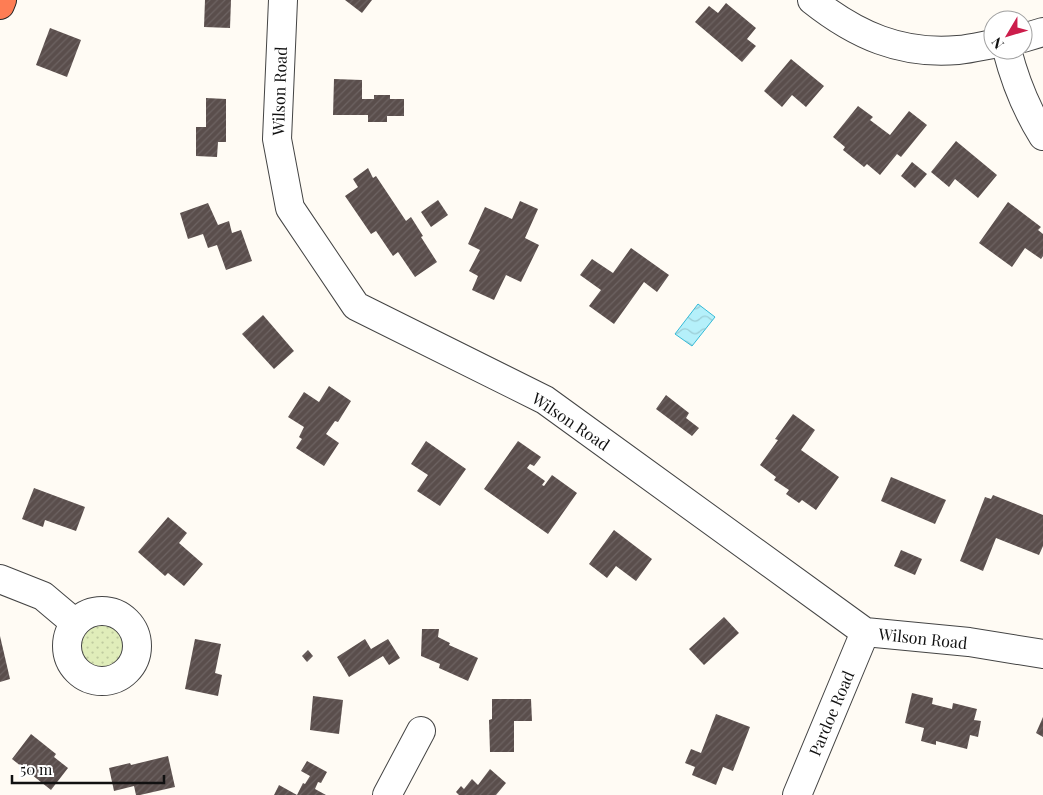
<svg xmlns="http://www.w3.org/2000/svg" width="1043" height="795" font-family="'Playfair Display',serif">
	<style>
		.grass { fill: url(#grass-dots) }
		.water { fill: url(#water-waves); stroke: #36bad7 }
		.building { fill: url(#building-hatch) }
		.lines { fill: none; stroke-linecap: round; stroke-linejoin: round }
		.minor-casing { stroke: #444; stroke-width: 30 }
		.highway-casing { stroke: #222; stroke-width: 30 }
		.minor { stroke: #fff; stroke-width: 28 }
		.highway { stroke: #fe7d54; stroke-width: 28 }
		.labels { text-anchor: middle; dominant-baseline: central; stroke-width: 5; stroke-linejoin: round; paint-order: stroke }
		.street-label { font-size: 16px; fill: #111; stroke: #fff }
	</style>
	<defs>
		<pattern id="grass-dots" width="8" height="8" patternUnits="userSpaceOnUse" patternTransform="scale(1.25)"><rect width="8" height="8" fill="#e0edba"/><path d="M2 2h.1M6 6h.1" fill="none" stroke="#bfca9f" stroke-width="1.8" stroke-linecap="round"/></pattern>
		<pattern id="water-waves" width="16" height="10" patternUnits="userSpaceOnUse" patternTransform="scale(1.25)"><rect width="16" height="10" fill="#b5f0fa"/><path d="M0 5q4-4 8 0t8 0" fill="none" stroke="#9bcdd5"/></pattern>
		<pattern id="building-hatch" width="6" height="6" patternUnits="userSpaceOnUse" patternTransform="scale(1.25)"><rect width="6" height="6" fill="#5a4e4c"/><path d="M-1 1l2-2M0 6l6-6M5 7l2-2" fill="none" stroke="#6d6362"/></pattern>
	</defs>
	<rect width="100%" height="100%" fill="#fffbf4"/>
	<!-- grass -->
	<circle class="grass" cx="103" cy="647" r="23"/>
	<!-- water -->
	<path class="water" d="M698 304 715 317 692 346 675 334Z"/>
	<!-- building -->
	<g class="building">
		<path d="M205 0H231L230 28 204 27Z"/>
		<path d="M345 0H372L362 13Z"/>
		<path d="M726 3 756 28 747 39 756 46 742 62 695 22 709 6 718 13Z"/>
		<path d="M50 28 81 40 67 77 36 65Z"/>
		<path d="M791 59 824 86 806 107 792 95 782 107 764 91Z"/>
		<path d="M334 79 362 80V99H374V95H390V99H404V116H387V122H368V115H333Z"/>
		<path d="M206 98 226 99V142H218L217 157 196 156V127H206Z"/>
		<path d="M858 106 873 117 870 120 890 135 909 111 927 125 901 157 897 154 880 175 867 164 864 167 843 150 845 147 833 137Z"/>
		<path d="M956 141 997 175 978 198 955 179 949 187 931 172Z"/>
		<path d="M912 162 927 174 915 188 901 176Z"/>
		<path d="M368 168 373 178 376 176 406 221 411 217 423 236 421 237 437 262 415 277 398 252 393 256 376 231 371 234 345 196 358 187 353 179Z"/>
		<path d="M438 200 448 215 431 227 421 212Z"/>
		<path d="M520 201 538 209 525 238 539 245 521 282 506 275 494 300 472 290 478 276 469 271 480 250 468 244 485 207 512 219Z"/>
		<path d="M1008 202 1041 227 1038 230 1043 234V256L1041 259 1025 248 1012 267 979 243Z"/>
		<path d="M208 203 218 225 229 221 232 233 241 230 252 261 226 270 217 245 208 248 203 234 188 239 180 213Z"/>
		<path d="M631 248 669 275 657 292 644 282 614 324 589 306 601 290 580 275 592 259 613 273Z"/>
		<path d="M263 315 294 351 274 369 242 334Z"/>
		<path d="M329 386 351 401 338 422 335 421 326 434 339 443 324 466 296 448 302 439 299 437 304 427 288 417 304 392 319 402Z"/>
		<path d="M666 395 689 413 686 418 699 428 692 436 656 409Z"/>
		<path d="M793 414 815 430 801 450 839 477 816 510 802 500 799 503 786 494 789 490 774 480 776 477 760 465 778 440 775 439Z"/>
		<path d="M426 441 466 469 440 506 417 491 428 475 411 464Z"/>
		<path d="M518 441 541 457 534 466 530 464 527 468 545 481 542 485 544 486 552 475 577 493 548 534 484 489Z"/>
		<path d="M891 477 946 500 935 524 881 501Z"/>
		<path d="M34 488 85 507 76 531 45 520 43 527 22 519Z"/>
		<path d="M993 495 1043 515V546L1039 555 996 538 983 571 960 561 985 497 991 499Z"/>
		<path d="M168 517 187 533 179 543 203 564 184 586 168 573 165 576 138 552Z"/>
		<path d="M614 530 652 559 636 581 616 566 607 578 589 564Z"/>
		<path d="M901 550 922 559 915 575 894 566Z"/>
		<path d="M724 617 739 633 704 665 689 649Z"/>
		<path d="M422 629H439L438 637 450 643 449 645 478 658 468 681 439 668 440 664 421 656Z"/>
		<path d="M0 636 10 679 0 682Z"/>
		<path d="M195 639 221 644 215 673 222 675 218 696 185 689Z"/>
		<path d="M365 639 371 649 388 639 400 658 389 665 383 656 349 677 337 657Z"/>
		<path d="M308 650 313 656 307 662 302 656Z"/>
		<path d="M912 693 933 698 932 704 952 709 953 703 977 709 974 720 981 721 978 737 970 735 967 749 936 741V745L921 741 924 728 905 723Z"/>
		<path d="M313 696 343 700 339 734 310 730Z"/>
		<path d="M492 699H531L532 721H514V752H490L489 720 492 719Z"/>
		<path d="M716 714 750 727 733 771 723 767 716 785 692 775 695 767 685 763 691 749 701 753Z"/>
		<path d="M1043 717V737L1036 733Z"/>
		<path d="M31 734 56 754 54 757 68 768 51 790 12 759Z"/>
		<path d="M168 756 175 787 140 795H136L134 786 114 791 109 768 130 763 131 765Z"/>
		<path d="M307 761 327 772 321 783 318 782 315 789 326 795H274L279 785 297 795 303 783 305 784 310 776 301 771Z"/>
		<path d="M490 769 506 783 496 795H459L456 792 461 786 464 789 472 779 478 785Z"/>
	</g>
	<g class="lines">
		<!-- minor casing -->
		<g class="minor-casing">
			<g id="minor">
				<path d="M283 0 277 139 290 208 356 306 545 400 865 632 969 642 1043 654"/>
				<path d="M812 0C856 35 901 55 958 50 970 49 982 46 993 44"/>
				<path d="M1023 38 1043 32"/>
				<path d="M1007 50C1015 81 1026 109 1043 136"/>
				<path d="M0 579 43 596 75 623"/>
				<circle cx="102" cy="646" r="35"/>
				<path d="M387 795 421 731"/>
				<path d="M797 795 865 632"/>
			</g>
		</g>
		<!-- highway casing -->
		<g class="highway-casing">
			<path id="highway" d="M0 5 2 0"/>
		</g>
		<!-- minor -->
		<use href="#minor" class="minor"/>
		<!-- highway -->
		<use href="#highway" class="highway"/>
	</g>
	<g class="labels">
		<!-- street labels -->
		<g class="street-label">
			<text transform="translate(279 91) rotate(-88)">Wilson Road</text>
			<text transform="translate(571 421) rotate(34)">Wilson Road</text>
			<text transform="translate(923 638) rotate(6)">Wilson Road</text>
			<text transform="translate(831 713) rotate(-67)">Pardoe Road</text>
		</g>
	</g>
	<!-- north arrow -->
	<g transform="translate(1008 35) rotate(232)"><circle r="24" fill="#ffffff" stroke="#a0a0a0"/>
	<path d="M0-4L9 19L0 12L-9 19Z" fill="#cc1d4b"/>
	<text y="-8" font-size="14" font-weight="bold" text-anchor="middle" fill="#111111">N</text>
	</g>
	<!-- scale -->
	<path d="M12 775v8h152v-8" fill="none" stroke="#111111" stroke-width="2.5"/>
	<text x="20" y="775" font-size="15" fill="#111111" stroke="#ffffff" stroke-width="4" paint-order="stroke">50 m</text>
</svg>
